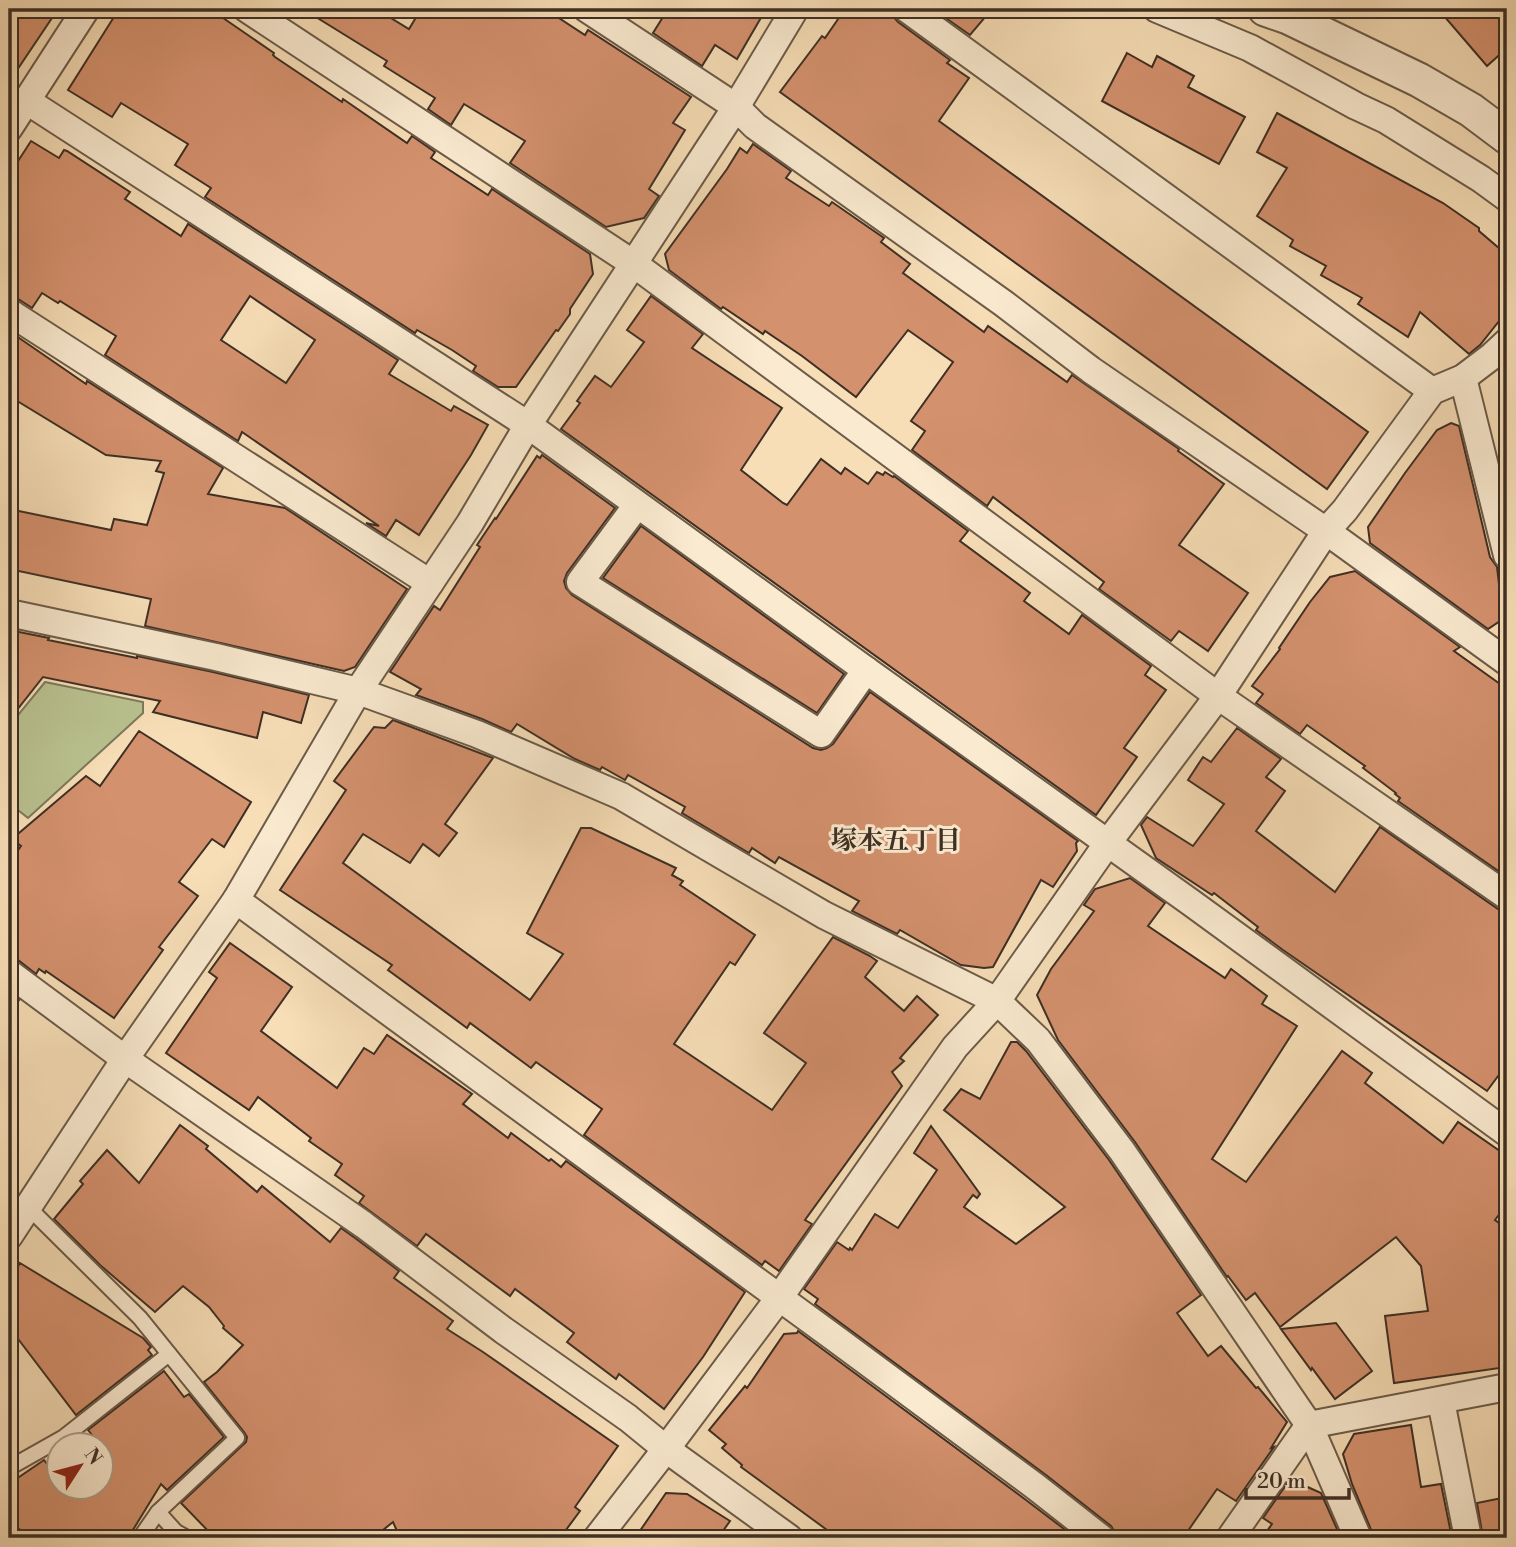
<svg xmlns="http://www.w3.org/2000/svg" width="1516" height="1547" font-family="'Libre Bodoni','Noto Serif JP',serif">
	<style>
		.green { fill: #b9c290; stroke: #7c785a; stroke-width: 2 }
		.building { fill: #d4916e; stroke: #3e2f24; stroke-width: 2; fill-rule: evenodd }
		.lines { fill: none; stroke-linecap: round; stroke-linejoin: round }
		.service-casing { stroke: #6c5b49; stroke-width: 18 }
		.minor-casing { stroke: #6c5b49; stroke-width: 30 }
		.tertiary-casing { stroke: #6c5b49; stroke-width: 37 }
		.service { stroke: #faead0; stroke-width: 14 }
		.minor { stroke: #faead0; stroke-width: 26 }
		.tertiary { stroke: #faead0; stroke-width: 33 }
		.labels { text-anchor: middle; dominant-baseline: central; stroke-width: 6; stroke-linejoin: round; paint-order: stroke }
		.neighbourhood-label { font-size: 26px; font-weight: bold; fill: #3e2f24; stroke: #faead0 }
	</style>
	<rect width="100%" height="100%" fill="#f7deb7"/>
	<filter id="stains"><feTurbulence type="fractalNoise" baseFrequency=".00286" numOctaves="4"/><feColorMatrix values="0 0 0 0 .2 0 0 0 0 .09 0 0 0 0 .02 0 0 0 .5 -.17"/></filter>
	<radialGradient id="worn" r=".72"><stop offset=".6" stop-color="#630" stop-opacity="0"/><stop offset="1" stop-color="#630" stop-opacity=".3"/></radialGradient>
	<!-- green -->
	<path class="green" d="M45 682 143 702V713L28 818 9 803V726Z"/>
	<!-- building -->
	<g class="building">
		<path d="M9 9H58L9 82Z"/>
		<path d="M119 9H210L274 53 273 55 275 57 342 102 343 99 407 143 412 136 435 152 431 158 488 195 492 189 590 254 593 274 570 309V314L558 331 556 330 516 387H498L473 371 476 366 452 350 417 330 415 333 205 197 211 188 175 165 188 144 121 103 112 117 68 90Z"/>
		<path d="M303 9H376L409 29 421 9H545L585 35 588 30 691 97 673 123 685 130 649 189 659 196 644 218 606 227 510 163 525 141 464 104 451 125 428 109 435 98 384 66 387 61Z"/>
		<path d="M668 9H766L737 59 715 45 702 66 653 33Z"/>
		<path d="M845 9H891L893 16 898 22 950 60 947 63 969 78 939 121 1368 432 1327 489 780 92 822 36 825 38Z"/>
		<path d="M933 9H992L970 35Z"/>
		<path d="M1438 9H1507V48L1487 66Z"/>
		<path d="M1127 53 1152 67 1157 56 1194 76 1188 87 1245 117 1219 164 1102 101Z"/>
		<path d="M1277 113 1443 203 1479 228V231L1507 255V311L1480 345 1469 354 1420 312 1408 337 1358 304 1362 298 1321 275 1326 266 1290 246 1293 240 1257 216 1287 168 1257 152Z"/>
		<path d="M31 141 59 158 64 150 67 151 130 192 125 199 181 236 188 224 398 360 389 374 451 411 454 406 488 425 471 455 419 535 396 520 386 536 366 523 379 526 242 432 238 441 105 355 116 336 60 301 58 303 42 293 32 308 18 299 9 296V175ZM250 296 315 340 286 383 221 340Z"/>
		<path d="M753 144 791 171 786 178 829 206 832 202 884 238 881 242 910 264 903 273 984 332 988 326 1067 382 1072 375 1179 449 1178 451 1224 484 1179 545 1248 593 1208 651 1179 631 1171 641 1099 589 1104 582 993 497 987 506 912 450 925 431 911 421 953 362 908 330 856 397 802 356 765 331 763 334 723 307 721 309 669 270 665 254 727 169 740 148 747 153Z"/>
		<path d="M651 296 703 334 692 348 782 408 741 470 783 503 787 505 821 459 841 474 845 468 868 484 877 472 883 475 885 472 893 477 894 476 968 531 960 541 1030 593 1024 601 1069 634 1082 615 1151 666 1145 675 1166 690 1124 748 1137 757 1096 815 561 429 580 403 577 401 595 376 611 387 644 342 627 330Z"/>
		<path d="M9 331 86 384 87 381 223 468 208 494 285 508 407 589 355 667 344 671 145 626 151 599 9 569V509L111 530 114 519 147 525 164 473 156 471 161 461 106 455 9 396Z"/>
		<path d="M1451 423 1459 426 1490 557 1497 567 1503 619 1488 629 1370 543 1368 527 1405 473 1437 430Z"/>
		<path d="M542 455 615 508 567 573 564 581 566 588 572 595 813 748 821 750 827 748 833 744 870 692 1078 841 1076 843 1077 851 1053 887 1041 880 993 967 984 968 961 965 900 930 897 934 852 911 859 901 779 857 775 863 752 848 749 853 682 813 685 807 628 775 625 780 602 767 600 770 575 759 517 724 511 732 482 719 416 695 421 689 390 672 434 606 440 610 480 547 477 545 495 518 496 519 537 456 540 458Z"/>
		<path d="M641 526 844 674 817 713 603 578Z"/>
		<path d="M1355 571 1460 647 1454 651 1507 689V877L1398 801 1400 798 1395 794 1396 793 1363 768 1365 766 1307 725 1300 734 1256 703 1263 694 1252 686 1280 649 1279 648 1310 602 1330 577Z"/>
		<path d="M9 630 49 638 48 640 137 658V656L213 672 309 695 301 723 263 712 257 738 153 712 160 701 43 677 9 720Z"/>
		<path d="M393 720 493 758 445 824 457 833 439 856 423 844 410 863 363 834 343 863 530 1000 563 954 527 933 581 828H591L676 868 672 875 683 881 680 885 755 935 735 965 730 962 674 1044 772 1110 806 1063 764 1033 833 937 870 956 877 961 865 977 904 1011 917 996 938 1015 900 1058 904 1061 892 1072 902 1086 805 1220 812 1224 779 1271 765 1261 762 1265 584 1135 602 1109 536 1062 531 1068 470 1023 467 1028 388 970 392 965 280 890 346 790 334 781 374 727 385 728Z"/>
		<path d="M1237 728 1281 759 1266 777 1285 791 1256 831 1335 892 1380 827 1498 909 1507 912V1064L1487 1091 1283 950 1256 930 1258 927 1214 893 1212 895 1156 858 1141 825 1147 817 1193 846 1224 804 1188 780 1203 757 1211 762Z"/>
		<path d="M139 731 251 802 224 847 212 839 179 882 198 896 159 947 163 950 114 1018 46 971 45 973 39 969 36 974 18 960 9 958V863L21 846 12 839 86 776 100 786Z"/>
		<path d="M1130 878 1165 903 1148 926 1225 978 1231 969 1267 996 1262 1004 1297 1026 1212 1159 1246 1182 1342 1051 1372 1073 1365 1083 1443 1143 1458 1122 1507 1156V1204L1495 1220 1507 1229V1367L1394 1383 1385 1316 1428 1311 1421 1266 1396 1237 1280 1327 1255 1293 1246 1300 1228 1276 1227 1277 1135 1142 1058 1040 1037 995 1051 969 1094 911 1084 905 1095 889Z"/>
		<path d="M230 943 292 987 261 1031 337 1088 364 1048 374 1054 387 1035 472 1094 463 1104 508 1138 511 1133 549 1161 551 1159 561 1167 566 1161 745 1292 703 1357 664 1409 619 1374 616 1379 567 1342 574 1333 515 1289 510 1296 426 1234 417 1246 359 1203 364 1196 335 1175 342 1164 309 1141 311 1138 258 1097 249 1110 166 1053 217 978 209 972Z"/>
		<path d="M9 992 19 1000 9 1015Z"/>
		<path d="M1011 1042H1017L1026 1051 1109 1160 1201 1295 1177 1313 1208 1356 1221 1346 1256 1388 1258 1387 1287 1422 1271 1448 1274 1447 1236 1501 1217 1489 1183 1538H1116L1115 1532 1111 1526 1046 1475 815 1304 818 1299 804 1289 837 1242 849 1250 850 1248 852 1250 875 1214 898 1228 937 1170 914 1153 931 1126 980 1194 977 1198 973 1195 964 1207 1016 1244 1065 1207 944 1110 961 1089 980 1099Z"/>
		<path d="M180 1125 208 1146 206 1149 257 1192 262 1186 330 1242 341 1228 355 1238 399 1271 394 1278 453 1321 447 1329 483 1352 618 1446 575 1507 580 1511 560 1538H400L393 1522 373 1538H215L181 1503 246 1442 247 1437 244 1432 204 1382 217 1372 243 1345 223 1328 224 1326 209 1307 183 1286 155 1312 100 1265 54 1219 83 1184 80 1181 107 1150 139 1183Z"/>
		<path d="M20 1263 143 1338 151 1347 148 1350 152 1355 76 1415 9 1327V1282Z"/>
		<path d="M1336 1323 1372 1371 1335 1399 1312 1368 1311 1370 1281 1329Z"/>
		<path d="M798 1331 1026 1500 1076 1538H838L741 1467 742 1465 722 1448 726 1444 709 1430 745 1386 747 1388 784 1334 797 1333Z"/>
		<path d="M164 1371 184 1397 189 1394 224 1437 167 1490 161 1484 128 1538H34L9 1523V1481L19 1477 44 1460 51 1469 60 1462V1488H102V1446H79L92 1435 88 1430Z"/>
		<path d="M1411 1425 1421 1487 1441 1484 1452 1538H1374L1372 1532 1352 1484 1343 1454 1354 1434Z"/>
		<path d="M1290 1479 1321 1493 1341 1538H1262L1272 1524 1263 1518Z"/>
		<path d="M666 1493 687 1494 730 1521 718 1538H635Z"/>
		<path d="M1507 1497V1538H1483L1477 1503Z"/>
	</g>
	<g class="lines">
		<!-- service casing -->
		<g class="service-casing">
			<g id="service">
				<path d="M27 1206 140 1318 237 1438 158 1512 176 1532 187 1538"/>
				<path d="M9 1468 64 1437 169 1354"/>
				<path d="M9 1535 16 1538"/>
				<path d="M140 1538 158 1512"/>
			</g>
		</g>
		<!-- minor casing -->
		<g class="minor-casing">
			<g id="minor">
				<path d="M247 9 634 264 1218 696 1507 896"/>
				<path d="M587 9 736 107 755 126 1003 303 1091 370 1326 531 1507 662"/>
				<path d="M907 9 1432 391"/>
				<path d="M1157 9 1250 48 1356 106 1386 120 1481 179 1507 198"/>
				<path d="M27 101 528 425 866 670 1193 904 1507 1133"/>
				<path d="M9 128 86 9"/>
				<path d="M9 312 430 583"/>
				<path d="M1463 378 1507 555"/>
				<path d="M637 505 580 582 821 734 866 670"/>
				<path d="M9 613 216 657 358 691 477 734 621 796 824 915 997 1001 1038 1040 1122 1151 1309 1425 1358 1538"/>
				<path d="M236 900 836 1339 1036 1487 1101 1538"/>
				<path d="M9 973 125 1059 364 1225 503 1330 628 1418 666 1449 789 1538"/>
				<path d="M9 1236 125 1059 236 900 358 691 470 523 528 425 736 107 795 9"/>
				<path d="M1441 1401 1468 1538"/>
				<path d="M597 1538 666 1449 779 1298 955 1047 997 1001 1107 844 1218 696 1326 531 1345 510 1432 391 1463 378 1492 356 1507 342"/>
				<path d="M1230 1538 1309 1425 1507 1387"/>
			</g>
		</g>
		<!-- tertiary casing -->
		<g class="tertiary-casing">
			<path id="tertiary" d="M1265 9 1288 17 1419 80 1471 110 1507 137"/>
		</g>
		<!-- service -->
		<use href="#service" class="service"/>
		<!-- minor -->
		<use href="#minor" class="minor"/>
		<!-- tertiary -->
		<use href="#tertiary" class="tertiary"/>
	</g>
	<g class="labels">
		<!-- neighbourhood labels -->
		<g class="neighbourhood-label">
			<text x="896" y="841">塚本五丁目</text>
		</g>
	</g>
	<!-- margin -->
	<rect width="1516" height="1547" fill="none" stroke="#f7deb7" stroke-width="35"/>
	<rect x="10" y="10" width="1495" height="1526" fill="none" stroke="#3e2f24" stroke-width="3.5"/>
	<rect x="18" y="18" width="1481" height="1512" fill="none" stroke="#3e2f24" stroke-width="2"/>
	<!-- north arrow -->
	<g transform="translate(80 1466) rotate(54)"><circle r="33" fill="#faead0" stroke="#af9f8b" stroke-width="2"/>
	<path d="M0-5L12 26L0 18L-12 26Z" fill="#8f2418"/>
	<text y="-10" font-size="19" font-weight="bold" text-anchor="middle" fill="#3e2f24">N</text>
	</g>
	<!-- scale -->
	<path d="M1246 1488v10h103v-10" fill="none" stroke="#3e2f24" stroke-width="3.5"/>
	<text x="1257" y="1488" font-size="21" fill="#3e2f24" stroke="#faead0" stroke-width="5" paint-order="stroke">20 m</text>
	<rect width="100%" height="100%" filter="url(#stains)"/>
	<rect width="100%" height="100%" fill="url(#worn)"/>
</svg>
